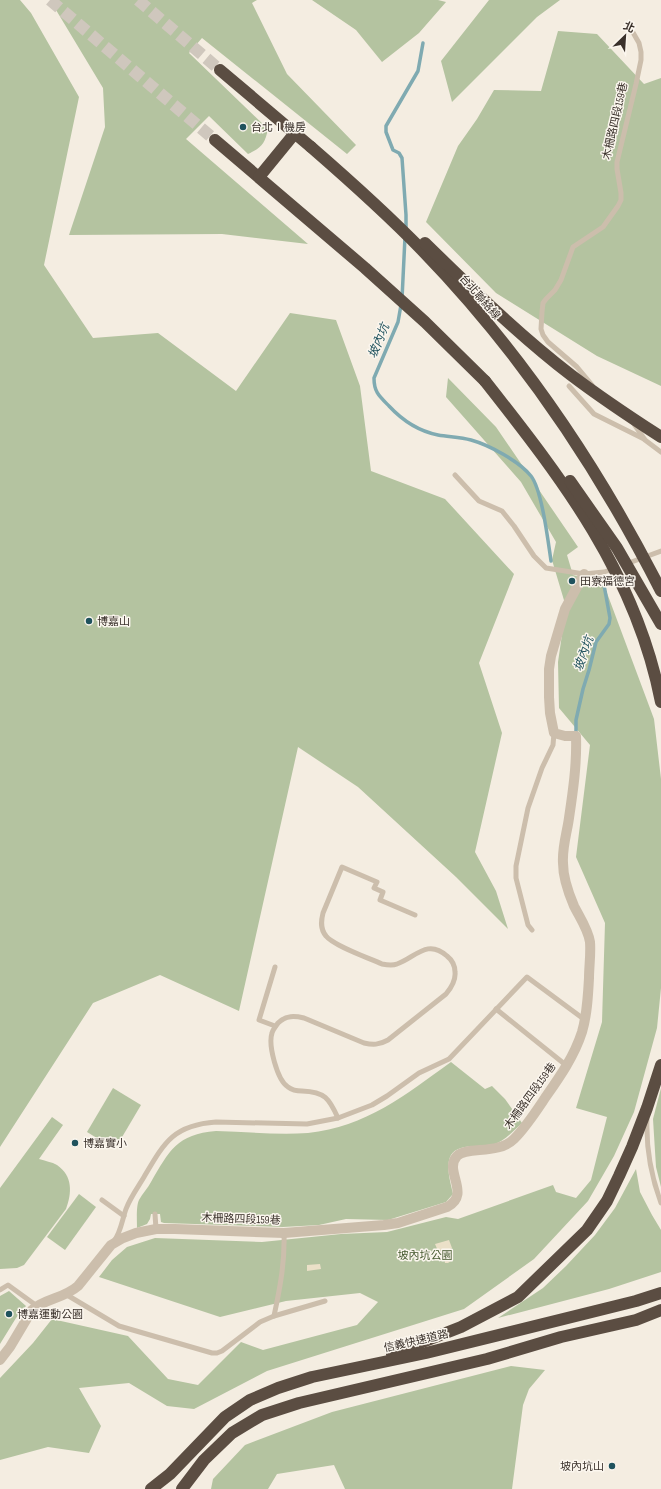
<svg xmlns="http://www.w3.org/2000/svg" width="661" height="1489" font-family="'Sofia Sans Condensed','Noto Sans TC',sans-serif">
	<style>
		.green { fill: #b4c3a0 }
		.plaza { fill: #ebe0c8 }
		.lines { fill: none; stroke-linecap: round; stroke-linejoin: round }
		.stream { stroke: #7faab1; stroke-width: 3.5 }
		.highway-tunnel { stroke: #cfc7bd; stroke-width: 12; stroke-dasharray: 12 6; stroke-linecap: butt }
		.lane { stroke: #ccbeac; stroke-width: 5 }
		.street { stroke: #ccbeac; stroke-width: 10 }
		.highway { stroke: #5b4d42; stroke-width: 12 }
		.highway-bridge { stroke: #5b4d42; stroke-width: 12 }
		.poi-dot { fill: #1f525d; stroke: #fbf6ee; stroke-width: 1.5 }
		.labels { text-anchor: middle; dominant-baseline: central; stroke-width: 3; stroke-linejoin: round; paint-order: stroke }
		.street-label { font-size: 11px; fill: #3a312b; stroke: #fbf6ee }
		.poi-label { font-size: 11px; fill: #3a312b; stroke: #fbf6ee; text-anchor: start }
		.park-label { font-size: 11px; fill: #45592e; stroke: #fbf6ee }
		.water-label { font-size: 12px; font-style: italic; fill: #1f525d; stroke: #fbf6ee }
	</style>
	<rect width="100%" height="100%" fill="#f4ede1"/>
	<!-- green -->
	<g class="green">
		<path d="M0 0H20L31 13 79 97 44 265 93 338 158 333 236 391 290 313 336 320 360 386 371 471 445 499 514 574 479 663 502 733 475 852 496 891 508 929 456 877 358 787 298 747 239 1011 160 975 93 1003 0 1147Z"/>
		<path d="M50 0H257L252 3 287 74 356 145 347 154 202 38 189 53 268 129C265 144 261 148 248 154L209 116 186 139 308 244 222 234 69 235 105 127 103 88Z"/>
		<path d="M312 0H438L446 2 419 33 382 62 356 30Z"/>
		<path d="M489 0H560L537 17 452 102 441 61Z"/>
		<path d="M558 31 597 34 644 84 661 78V386L597 356 496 293 426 222 458 146 477 119 494 90 541 91Z"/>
		<path d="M448 378 496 427 578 547 567 555 573 575 604 585 654 719 661 779V988L657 1028 634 1112 614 1156 588 1201 534 1259 464 1309 267 1371 194 1409 167 1406 129 1383 79 1388 101 1426 89 1453 48 1447 0 1460V1378L33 1343 52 1319 128 1336 168 1379 198 1385 241 1342 263 1350 357 1325 378 1302 360 1293 286 1301 220 1317 99 1277 112 1260 127 1247 155 1238 262 1242 341 1234 387 1232 446 1217 458 1219 553 1185 556 1192 576 1198 591 1180 607 1117 576 1108 602 1022 605 923 576 857 590 745 559 708 558 662 566 607 552 560 556 542 521 482 446 397Z"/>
		<path d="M451 1062 485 1089 492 1086 505 1099 522 1123C513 1131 504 1142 492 1145 482 1147 471 1145 461 1148 441 1153 450 1180 453 1194L446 1202 388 1220 346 1219 319 1225 283 1227 164 1223 161 1222 160 1214H151L150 1219 147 1224 137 1228C137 1221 136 1206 139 1200 142 1194 148 1188 151 1182 169 1151 177 1134 216 1131 246 1132 278 1135 308 1133 366 1127 405 1095 451 1062Z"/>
		<path d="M113 1088 141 1105 115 1149 87 1132Z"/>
		<path d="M661 1088V1187L656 1167 653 1119Z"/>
		<path d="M52 1117 63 1125 39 1159C45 1161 52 1162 57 1165 73 1176 72 1193 66 1209L24 1265 17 1268 0 1269V1188Z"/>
		<path d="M636 1169 640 1192 652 1215 661 1230V1272L609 1289 498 1318 543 1288 566 1266 595 1235 615 1208Z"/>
		<path d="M79 1194 96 1207 65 1250 47 1237Z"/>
		<path d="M9 1291 26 1306 16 1318 0 1344V1296Z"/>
		<path d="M511 1366 545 1370 529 1389 523 1405 512 1489H345L334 1465 277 1474 268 1489H211L213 1479 245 1445 332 1412Z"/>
	</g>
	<!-- plaza -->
	<g class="plaza">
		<path d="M449 1240 452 1248 448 1250 451 1261 448 1263H445L442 1250 438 1251 435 1244Z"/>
		<path d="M320 1264 321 1269 307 1271V1265Z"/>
	</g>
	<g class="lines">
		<!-- stream -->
		<g class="stream">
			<path d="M406 229V215L402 158 399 153 393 150 386 132V126L418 71 423 43"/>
			<path d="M402 299 405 237"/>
			<path d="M401 305 398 322 374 378C374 392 379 396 389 406 402 420 418 431 438 435 449 437 460 437 471 440 489 445 519 461 531 476 542 490 548 541 551 561"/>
			<path d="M576 733V720L583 689 589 670 596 642 609 624 610 618 604 585"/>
		</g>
		<!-- highway-tunnel -->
		<g class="highway-tunnel">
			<path d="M50 0 215 140"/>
			<path d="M138 0 220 70"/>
		</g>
		<!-- lane -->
		<g class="lane">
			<path d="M592 385 577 367 548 342 543 335 541 329 542 312 543 303 546 299 555 290 561 280 573 247 603 227 618 206 621 200V193L617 169V162L636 84 641 60V52L639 43 631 29"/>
			<path d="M569 386 594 414 644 439"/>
			<path d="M634 424 645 440 661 452"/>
			<path d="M455 475 479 501 502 511 514 526 534 556 546 568 584 574 604 572 613 569"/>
			<path d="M626 564 661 551"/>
			<path d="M532 930 528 925 516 878V866L528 808 542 768 553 745 554 733"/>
			<path d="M275 967 259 1020 275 1026"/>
			<path d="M496 1009 567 1066"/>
			<path d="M338 1118C329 1098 325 1092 302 1091 297 1091 292 1090 288 1087 277 1080 268 1045 272 1033 273 1029 276 1026 278 1023 286 1015 295 1016 304 1018L364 1043C373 1045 379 1045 388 1040L446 994C451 988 456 981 455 972 455 966 452 960 447 956 427 938 415 958 397 964 392 966 387 965 382 964 369 958 334 946 326 936 320 929 321 921 323 913L342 867 377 882 374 888 383 892 380 900 415 915"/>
			<path d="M647 1119C646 1148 651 1176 661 1203"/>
			<path d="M102 1200 124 1216"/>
			<path d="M155 1214 156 1229"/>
			<path d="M114 1241C121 1232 122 1220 126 1209 130 1198 138 1187 144 1177 164 1143 173 1125 216 1122L307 1124 338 1118 372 1105 387 1096 419 1073 449 1059 527 977 585 1020"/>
			<path d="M0 1290 8 1285 37 1306"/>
			<path d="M67 1295 119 1326 212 1353H217L222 1351 260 1322 274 1316 325 1301"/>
			<path d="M274 1316C280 1288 285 1262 284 1233"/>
		</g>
		<!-- street -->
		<path class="street" d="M0 1360 10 1347 32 1310C46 1298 63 1299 78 1286L111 1245 123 1238 136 1233 156 1229H175L284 1233 384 1225 398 1223 447 1207C472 1194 443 1171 457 1156 467 1146 498 1155 514 1139 526 1127 535 1113 545 1098 559 1078 574 1057 582 1032 587 1015 588 997 589 978 589 967 591 954 590 942 588 929 580 918 574 906 568 892 563 878 563 863 562 847 567 833 569 818 573 791 577 764 576 736H565L554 733 550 713 549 697V669L551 656 565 609 584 574"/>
		<!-- highway -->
		<g class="highway">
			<path d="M220 70 311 147"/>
			<path d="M215 140 365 268 425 322 485 381"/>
			<path d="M259 177 295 133"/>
			<path d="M392 1354 461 1327 518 1297 587 1230 607 1201 619 1176 632 1147 647 1108 661 1065"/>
			<path d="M151 1489 170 1474 225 1417 250 1400 278 1388 312 1377 426 1353 636 1301 661 1293"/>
			<path d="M182 1489 204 1460 232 1433 262 1415 299 1403 487 1359 561 1337 636 1320 661 1310"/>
		</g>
		<!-- highway-bridge -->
		<g class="highway-bridge">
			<path d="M311 147C349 180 387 214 422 250 519 350 598 467 661 591"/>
			<path d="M425 243C472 289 519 335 571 375 600 397 630 417 661 437"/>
			<path d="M485 381C563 480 636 574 661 702"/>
			<path d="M570 481 617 548 661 624"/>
		</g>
	</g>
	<!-- markers -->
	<g class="poi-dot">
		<circle cx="243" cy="127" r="4"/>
		<circle cx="572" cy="581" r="4"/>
		<circle cx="89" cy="621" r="4"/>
		<circle cx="75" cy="1143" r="4"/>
		<circle cx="9" cy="1314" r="4"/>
		<circle cx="612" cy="1466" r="4"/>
	</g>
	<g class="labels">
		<!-- street labels -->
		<g class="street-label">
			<text transform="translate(615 121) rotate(-77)">木柵路四段159巷</text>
			<text transform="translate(480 297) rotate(49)">台北聯絡線</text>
			<text transform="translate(530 1096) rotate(-54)">木柵路四段159巷</text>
			<text transform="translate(241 1219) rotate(2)">木柵路四段159巷</text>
			<text transform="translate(416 1341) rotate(-13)">信義快速道路</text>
		</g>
		<!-- poi labels -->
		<g class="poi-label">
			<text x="251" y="127">台北Ⅰ機房</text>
			<text x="580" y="581">田寮福德宮</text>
			<text x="97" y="621">博嘉山</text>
			<text x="83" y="1143">博嘉實小</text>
			<text x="17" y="1314">博嘉運動公園</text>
			<text x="604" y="1466" text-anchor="end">坡內坑山</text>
		</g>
		<!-- park labels -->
		<g class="park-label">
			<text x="425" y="1255">坡內坑公園</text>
		</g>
		<!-- water labels -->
		<g class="water-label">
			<text transform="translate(379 341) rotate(-67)">坡內坑</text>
			<text transform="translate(584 654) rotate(-70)">坡內坑</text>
		</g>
	</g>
	<!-- north arrow -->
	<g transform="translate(625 36) rotate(25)" stroke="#fbf6ee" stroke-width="3" paint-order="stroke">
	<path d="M0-3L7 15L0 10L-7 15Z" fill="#3a312b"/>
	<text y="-6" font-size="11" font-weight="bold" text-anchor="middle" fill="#3a312b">北</text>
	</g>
</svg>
